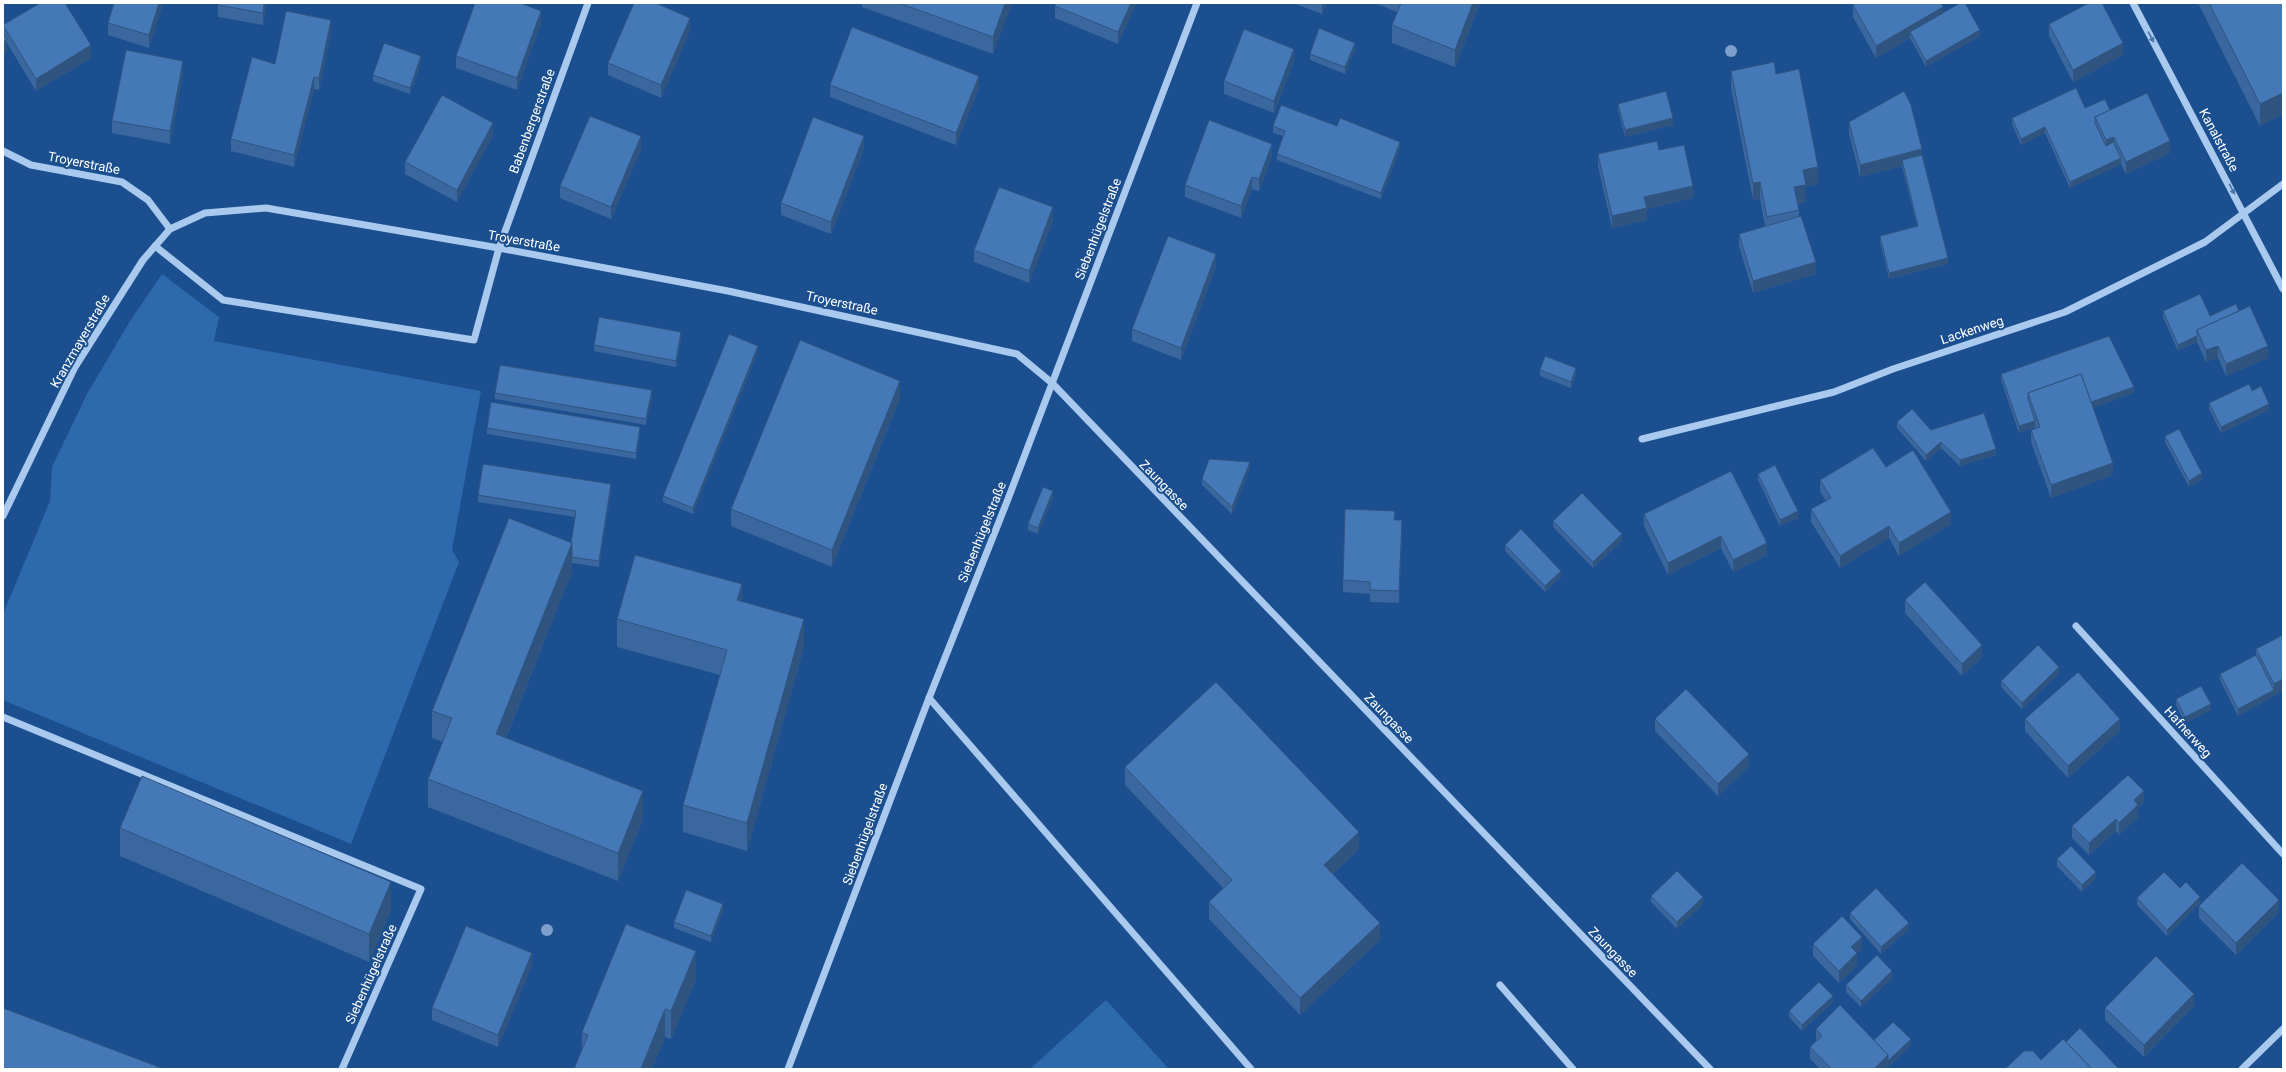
<svg xmlns="http://www.w3.org/2000/svg" width="2286" height="1072" font-family="Roboto,sans-serif">
	<style>
		.green { fill: #2e69ad }
		.lines { fill: none; stroke-linecap: round; stroke-linejoin: round }
		.minor { stroke: #a9c9ee; stroke-width: 7 }
		.tree { fill: #7ea0ca }
		.wall { fill: #3a679d }
		.shaded-wall { fill: #305480 }
		.building { fill: #4478b7; stroke: #305480 }
		.oneway { fill: #4674ac }
		.labels { text-anchor: middle; dominant-baseline: central; stroke-width: 4; stroke-linejoin: round; paint-order: stroke }
		.street-label { font-size: 13px; fill: #fff; stroke: #1b4f8f }
	</style>
	<rect width="100%" height="100%" fill="#1b4f8f"/>
	<!-- green -->
	<g class="green">
		<path d="M162 274 219 317 214 341 481 391 452 550 459 562 351 844 3 700V614L50 501 52 467 87 394 130 321Z"/>
		<path d="M1106 1000 1169 1069H1030Z"/>
	</g>
	<g class="lines">
		<!-- minor -->
		<g class="minor">
			<path d="M2133 3 2283 289"/>
			<path d="M3 151 31 165 122 182 148 200 170 229"/>
			<path d="M155 246 223 300 474 340 499 248 588 3"/>
			<path d="M1642 439 1834 392 1893 369 2065 312 2205 242 2283 184"/>
			<path d="M3 516 75 367 143 260 170 229 205 213 266 208 499 248 728 291 1017 354 1052 383 1710 1069"/>
			<path d="M2076 626 2283 854"/>
			<path d="M929 698 1251 1069"/>
			<path d="M3 717 421 889 342 1069"/>
			<path d="M1500 985 1573 1069"/>
			<path d="M788 1069 929 698 1008 499 1197 3"/>
			<path d="M2242 1069 2283 1029"/>
		</g>
	</g>
	<!-- trees -->
	<g class="tree">
		<circle cx="1731" cy="51" r="6"/>
		<circle cx="547" cy="930" r="6"/>
	</g>
	<!-- wall -->
	<g class="wall">
		<path d="M163 3 149 48 108 35V23Z"/>
		<path d="M267 3 263 25 218 17V5Z"/>
		<path d="M862 3H1012L993 54 862 7Z"/>
		<path d="M1056 3H1136L1118 44 1055 18V6Z"/>
		<path d="M1293 3H1327L1322 14Z"/>
		<path d="M1374 3H1480L1455 67 1392 43V25L1397 12Z"/>
		<path d="M2198 3H2283V114L2260 126Z"/>
		<path d="M1853 5 1943 12 1980 36 1926 67 1910 38 1876 58 1853 17Z"/>
		<path d="M541 23 517 90 456 68V56Z"/>
		<path d="M2049 24 2123 55 2073 82 2049 36Z"/>
		<path d="M3 25 91 58 36 91 7 43V53L3 34Z"/>
		<path d="M690 30 661 98 608 75V63Z"/>
		<path d="M331 32 319 90 314 89 294 167 231 151V139Z"/>
		<path d="M1355 49 1345 74 1310 60V54Z"/>
		<path d="M1294 61 1274 113 1224 94V81Z"/>
		<path d="M421 62 410 94 373 81V75Z"/>
		<path d="M1731 71 1776 74 1818 184 1806 187V202L1797 204 1799 210V216L1816 274 1753 293 1739 246V234L1765 226 1760 199 1753 200 1731 88Z"/>
		<path d="M183 73 170 144 112 133V121Z"/>
		<path d="M830 85 979 88 956 145 830 97Z"/>
		<path d="M1618 104 1673 125 1625 137 1618 110Z"/>
		<path d="M2110 110 2170 153 2126 174 2121 164 2070 188 2045 133 2021 145 2012 124V118Z"/>
		<path d="M1849 122 1922 155 1948 264 1889 279 1880 242V236L1917 226 1902 166 1860 177 1849 134Z"/>
		<path d="M1273 126H1337L1400 148 1381 199 1277 160V154L1283 136 1273 133Z"/>
		<path d="M493 135 457 202 405 174V162Z"/>
		<path d="M864 148 831 234 781 215V203Z"/>
		<path d="M641 149 611 219 560 198V186Z"/>
		<path d="M1659 150 1693 198 1647 209V220L1612 228 1598 166V154Z"/>
		<path d="M1272 156 1259 191 1252 189 1241 218 1185 197V185Z"/>
		<path d="M1053 220 1029 283 974 262V250Z"/>
		<path d="M1216 266 1181 360 1132 341V329Z"/>
		<path d="M2163 311 2210 316 2239 311 2268 358 2226 376 2218 358 2206 362 2197 342 2178 351 2163 317Z"/>
		<path d="M681 338 676 367 594 351V345Z"/>
		<path d="M758 352 693 514 663 502V496Z"/>
		<path d="M1540 370 1576 374 1571 388 1540 376Z"/>
		<path d="M2001 374 2134 393 2093 408 2113 475 2051 498 2031 442V430L2036 429 2035 427 2019 433 2001 380Z"/>
		<path d="M2252 391 2269 410 2221 433 2209 409V403Z"/>
		<path d="M495 393 652 396 646 425 495 399Z"/>
		<path d="M900 398 832 567 731 526V509Z"/>
		<path d="M1897 422 1931 430 1996 455 1960 466 1941 448 1926 461 1897 428Z"/>
		<path d="M487 428 640 433 636 459 487 434Z"/>
		<path d="M2165 436 2202 480 2189 487 2165 442Z"/>
		<path d="M1886 467 1951 524 1899 556 1889 538 1840 568 1811 522V509L1826 501 1820 492V480Z"/>
		<path d="M1250 468 1232 514 1202 485V479Z"/>
		<path d="M1731 471 1767 555 1733 572 1721 548 1668 575 1644 526V514Z"/>
		<path d="M1758 474 1798 518 1780 526 1758 480Z"/>
		<path d="M611 490 599 567 572 563V571L506 738 643 819 618 881 428 807V779L443 742 432 738V711L571 543 575 517 478 502V495Z"/>
		<path d="M1053 497 1038 534 1028 530V524Z"/>
		<path d="M1395 520 1402 532 1399 603 1370 602V594L1343 592V580Z"/>
		<path d="M1553 521 1622 541 1593 568 1553 527Z"/>
		<path d="M1505 545 1561 577 1545 592 1505 551Z"/>
		<path d="M1905 600 1982 657 1962 676 1905 613Z"/>
		<path d="M742 602 804 647 747 851 683 832V805L720 675 617 647V619Z"/>
		<path d="M2283 635V691L2238 716 2220 680V674L2256 655V649Z"/>
		<path d="M2059 674 2022 709 2001 687V681Z"/>
		<path d="M2176 699 2211 710 2185 723 2176 705Z"/>
		<path d="M1655 719 1749 766 1718 796 1655 731Z"/>
		<path d="M2025 719 2120 731 2068 778 2025 731Z"/>
		<path d="M1125 767 1359 849 1333 874 1380 940 1300 1015 1209 919V902L1223 888 1125 785Z"/>
		<path d="M2144 803 2138 808V817L2119 835 2116 831 2089 855 2072 838V826Z"/>
		<path d="M120 828 391 910 369 962 120 856Z"/>
		<path d="M2057 859 2096 878 2082 892 2057 866Z"/>
		<path d="M2180 888 2200 903 2167 936 2137 905V898Z"/>
		<path d="M1651 896 1703 904 1677 929 1651 902Z"/>
		<path d="M2199 906 2279 912 2236 955 2199 918Z"/>
		<path d="M723 910 711 942 674 928V922Z"/>
		<path d="M1850 913 1909 929 1881 954 1850 919Z"/>
		<path d="M1813 944 1862 949 1857 953V966L1839 983 1813 956Z"/>
		<path d="M532 965 498 1047 432 1020V1008Z"/>
		<path d="M1892 978 1861 1007 1846 992V985Z"/>
		<path d="M696 979 671 1039 665 1037 652 1069H574L582 1050V1032Z"/>
		<path d="M1833 1002 1802 1031 1789 1017V1011Z"/>
		<path d="M2194 1006 2144 1057 2105 1020V1008Z"/>
		<path d="M1816 1029 1874 1040 1911 1045 1886 1069H1820L1810 1059V1047L1816 1042Z"/>
	</g>
	<!-- shaded-wall -->
	<g class="shaded-wall">
		<path d="M159 3H163L149 48V35Z"/>
		<path d="M264 3H267L263 25V13Z"/>
		<path d="M1005 3H1012L993 54V37Z"/>
		<path d="M1131 3H1136L1118 44V32Z"/>
		<path d="M1322 3H1327L1322 14Z"/>
		<path d="M1473 3H1480L1455 67V50Z"/>
		<path d="M1943 7V19L1910 32V38L1876 58V46Z"/>
		<path d="M541 11V23L517 90V78Z"/>
		<path d="M690 18V30L661 98V85Z"/>
		<path d="M331 20V32L319 90V78Z"/>
		<path d="M1980 30V36L1926 67V61Z"/>
		<path d="M7 40V53L3 54V42Z"/>
		<path d="M1355 43V49L1345 74V67Z"/>
		<path d="M2123 43V55L2073 82V70Z"/>
		<path d="M91 45V58L36 91V79Z"/>
		<path d="M1294 49V61L1274 113V101Z"/>
		<path d="M421 56V62L410 94V88Z"/>
		<path d="M183 61V73L170 144V131Z"/>
		<path d="M979 76V88L956 145V133Z"/>
		<path d="M314 77V89L294 167V155Z"/>
		<path d="M2283 93V114L2260 126V104Z"/>
		<path d="M1673 118V125L1625 137V130Z"/>
		<path d="M493 123V135L457 202V190Z"/>
		<path d="M2045 127V133L2021 145V139Z"/>
		<path d="M641 136V149L611 219V207Z"/>
		<path d="M864 136V148L831 234V222Z"/>
		<path d="M2114 137V149L2106 152V140Z"/>
		<path d="M2170 141V153L2126 174V162Z"/>
		<path d="M1400 142V148L1381 199V193Z"/>
		<path d="M1272 144V156L1259 191V179Z"/>
		<path d="M1922 149V161L1902 160V166L1860 177V165Z"/>
		<path d="M2121 158V165L2070 188V182Z"/>
		<path d="M1818 167V184L1806 187V202L1794 205V187L1803 170Z"/>
		<path d="M1252 177V189L1241 218V206Z"/>
		<path d="M1760 182V199L1753 200V183Z"/>
		<path d="M1693 186V198L1647 209V220L1612 228V216L1644 197Z"/>
		<path d="M1053 207V220L1029 283V271Z"/>
		<path d="M1216 254V266L1181 360V348Z"/>
		<path d="M1948 258V264L1889 279V273Z"/>
		<path d="M1816 262V274L1753 293V281Z"/>
		<path d="M4 327V339L3 340V328Z"/>
		<path d="M681 332V338L676 367V361Z"/>
		<path d="M2197 336V342L2178 351V345Z"/>
		<path d="M758 346V352L693 514V508Z"/>
		<path d="M2218 346V358L2206 362V350Z"/>
		<path d="M2268 346V358L2226 376V364Z"/>
		<path d="M1576 368V374L1571 388V382Z"/>
		<path d="M900 381V398L832 567V550Z"/>
		<path d="M2134 387V393L2090 409V403Z"/>
		<path d="M652 390V396L646 425V419Z"/>
		<path d="M2269 404V410L2221 433V427Z"/>
		<path d="M2035 421V427L2019 433V426Z"/>
		<path d="M640 427V433L636 459V453Z"/>
		<path d="M1941 442V448L1926 461V455Z"/>
		<path d="M1996 449V455L1960 466V460Z"/>
		<path d="M1250 462V468L1232 514V507Z"/>
		<path d="M2113 463V475L2051 498V485Z"/>
		<path d="M2202 473V480L2189 487V481Z"/>
		<path d="M611 484V490L599 567V561Z"/>
		<path d="M1053 491V497L1038 534V528Z"/>
		<path d="M1798 511V518L1780 526V520Z"/>
		<path d="M1951 512V524L1899 556V543Z"/>
		<path d="M1402 520V532L1399 603V591Z"/>
		<path d="M1889 526V538L1840 568V556Z"/>
		<path d="M1622 534V541L1593 568V562Z"/>
		<path d="M1721 536V548L1668 575V563Z"/>
		<path d="M572 543V571L496 762V734Z"/>
		<path d="M1767 543V555L1733 572V560Z"/>
		<path d="M1561 571V577L1545 592V586Z"/>
		<path d="M742 584V612L737 600Z"/>
		<path d="M804 619V647L747 851V823Z"/>
		<path d="M1982 645V657L1962 676V664Z"/>
		<path d="M2059 667V674L2022 709V703Z"/>
		<path d="M2283 679V691L2238 716V709L2274 690V684Z"/>
		<path d="M2211 704V710L2185 723V717Z"/>
		<path d="M2120 719V731L2068 778V766Z"/>
		<path d="M1749 754V766L1718 796V784Z"/>
		<path d="M643 791V819L618 881V853Z"/>
		<path d="M2144 791V803L2138 808V817L2119 835V823L2134 800Z"/>
		<path d="M2116 819V831L2089 855V843Z"/>
		<path d="M1359 832V849L1324 882V865Z"/>
		<path d="M2096 872V878L2082 892V885Z"/>
		<path d="M391 882V910L369 962V934Z"/>
		<path d="M1703 897V904L1677 929V922Z"/>
		<path d="M2200 897V903L2167 936V930Z"/>
		<path d="M2279 900V912L2236 955V943Z"/>
		<path d="M723 904V910L711 942V936Z"/>
		<path d="M1380 923V940L1300 1015V998Z"/>
		<path d="M1909 923V929L1881 954V947Z"/>
		<path d="M1862 937V949L1857 953V966L1839 983V971L1851 947Z"/>
		<path d="M696 951V979L671 1039V1011Z"/>
		<path d="M532 953V965L498 1047V1035Z"/>
		<path d="M1892 971V978L1861 1007V1001Z"/>
		<path d="M2194 994V1006L2144 1057V1045Z"/>
		<path d="M1833 996V1002L1802 1031V1025Z"/>
		<path d="M665 1009V1037L652 1069H641Z"/>
		<path d="M1911 1039V1045L1886 1069H1874L1888 1055Z"/>
	</g>
	<!-- building -->
	<g class="building">
		<path d="M40 3H65L91 45 36 79 3 25Z"/>
		<path d="M114 3H159L149 35 108 23Z"/>
		<path d="M219 3H264L263 13 218 5Z"/>
		<path d="M475 3H520L541 11 517 78 456 56Z"/>
		<path d="M634 3H656L690 18 661 85 608 63Z"/>
		<path d="M899 3H1005L993 37Z"/>
		<path d="M1056 3H1131L1118 32 1055 6Z"/>
		<path d="M1401 3H1473L1455 50 1392 25Z"/>
		<path d="M1857 3H1941L1943 7 1876 46 1853 5Z"/>
		<path d="M1960 3H1965L1980 30 1926 61 1910 32Z"/>
		<path d="M2089 3H2102L2123 43 2073 70 2049 24Z"/>
		<path d="M2209 3H2283V93L2260 104Z"/>
		<path d="M286 11 331 20 319 78 314 77 294 155 231 139 252 57 275 64Z"/>
		<path d="M852 27 979 76 956 133 830 85Z"/>
		<path d="M1319 28 1355 43 1345 67 1310 54Z"/>
		<path d="M1244 29 1294 49 1274 101 1224 81Z"/>
		<path d="M3 33 7 40 3 42Z"/>
		<path d="M384 43 421 56 410 88 373 75Z"/>
		<path d="M126 50 183 61 170 131 112 121Z"/>
		<path d="M1774 62 1776 74 1799 69 1818 167 1803 170 1806 185 1794 187 1799 210 1767 217 1760 182 1753 183 1731 71Z"/>
		<path d="M2076 88 2085 108 2105 99 2110 110 2095 117V123L2106 146 2113 142 2121 158 2070 182 2045 127 2021 139 2012 118Z"/>
		<path d="M1666 91 1673 118 1625 130 1618 104Z"/>
		<path d="M1904 91 1911 105 1922 149 1860 165 1849 122Z"/>
		<path d="M2147 93 2170 141 2126 162 2114 137 2106 140 2095 117Z"/>
		<path d="M442 95 493 123 457 190 405 162Z"/>
		<path d="M1281 105 1337 126 1340 118 1400 142 1381 193 1277 154 1285 131 1273 126Z"/>
		<path d="M590 116 641 136 611 207 560 186Z"/>
		<path d="M813 117 864 136 831 222 781 203Z"/>
		<path d="M1209 120 1272 144 1259 179 1252 177 1241 206 1185 185Z"/>
		<path d="M1657 141 1659 150 1684 145 1693 186 1644 197 1647 208 1612 216 1598 154Z"/>
		<path d="M1922 155 1948 258 1889 273 1880 236 1918 226 1902 160Z"/>
		<path d="M999 187 1053 207 1029 271 974 250Z"/>
		<path d="M1801 216 1816 262 1753 281 1739 234Z"/>
		<path d="M1168 236 1216 254 1181 348 1132 329Z"/>
		<path d="M2200 294 2210 316 2236 304 2239 311 2197 330V336L2178 345 2163 311Z"/>
		<path d="M2250 306 2268 346 2226 364 2218 346 2206 350 2197 330Z"/>
		<path d="M599 317 681 332 676 361 594 345Z"/>
		<path d="M729 334 758 346 693 508 663 496Z"/>
		<path d="M2109 336 2134 387 2091 402 2081 374 2028 393V399L2035 421 2019 426 2001 374Z"/>
		<path d="M800 340 900 381 832 550 731 509Z"/>
		<path d="M1545 356 1576 368 1571 382 1540 370Z"/>
		<path d="M500 365 652 390 646 419 495 393Z"/>
		<path d="M2081 374 2113 463 2051 485 2031 430 2040 427 2028 393Z"/>
		<path d="M2249 384 2252 391 2261 386 2269 404 2221 427 2209 403Z"/>
		<path d="M491 402 640 427 636 453 487 428Z"/>
		<path d="M1912 409 1931 430 1984 413 1996 449 1960 460 1941 442 1926 455 1897 422Z"/>
		<path d="M2179 429 2202 473 2189 481 2165 436Z"/>
		<path d="M1873 448 1886 467 1913 450 1951 512 1899 543 1889 526 1840 556 1811 509 1831 498 1820 480Z"/>
		<path d="M1209 459 1250 462 1232 507 1202 479Z"/>
		<path d="M483 464 611 484 599 561 572 557V543H571L576 511 478 495Z"/>
		<path d="M1775 465 1798 511 1780 520 1758 474Z"/>
		<path d="M1731 471 1767 543 1733 560 1721 536 1668 563 1644 514Z"/>
		<path d="M1043 487 1053 491 1038 528 1028 524Z"/>
		<path d="M1582 493 1622 534 1593 562 1553 521Z"/>
		<path d="M1345 509 1395 511 1394 520H1402L1399 591 1370 590V582L1343 580Z"/>
		<path d="M509 518 572 543 496 734 643 791 618 853 428 779 452 718 432 711Z"/>
		<path d="M1521 529 1561 571 1545 586 1505 545Z"/>
		<path d="M635 555 742 584 737 600 804 619 747 823 683 805 727 650 617 619Z"/>
		<path d="M1925 582 1982 645 1962 664 1905 600Z"/>
		<path d="M2283 635V679L2274 684 2256 649Z"/>
		<path d="M2038 645 2059 667 2022 703 2001 681Z"/>
		<path d="M2256 655 2274 690 2238 709 2220 674Z"/>
		<path d="M2078 672 2120 719 2068 766 2025 719Z"/>
		<path d="M1216 682 1359 832 1324 865 1380 923 1300 998 1209 902 1232 880 1125 767Z"/>
		<path d="M2201 686 2211 704 2185 717 2176 699Z"/>
		<path d="M1686 689 1749 754 1718 784 1655 719Z"/>
		<path d="M2128 775 2144 791 2134 800 2138 805 2119 823 2116 819 2089 843 2072 826Z"/>
		<path d="M142 776 391 882 369 934 120 828Z"/>
		<path d="M2071 846 2096 872 2082 885 2057 859Z"/>
		<path d="M2242 863 2279 900 2236 943 2199 906Z"/>
		<path d="M1677 871 1703 897 1677 922 1651 896Z"/>
		<path d="M2164 872 2180 888 2186 882 2200 897 2167 930 2137 898Z"/>
		<path d="M1876 888 1909 923 1881 947 1850 913Z"/>
		<path d="M686 890 723 904 711 936 674 922Z"/>
		<path d="M1842 916 1862 937 1851 947 1857 953 1839 971 1813 944Z"/>
		<path d="M626 924 696 951 671 1011 665 1009 641 1069H574L588 1035 582 1032Z"/>
		<path d="M466 926 532 953 498 1035 432 1008Z"/>
		<path d="M1877 955 1892 971 1861 1001 1846 985Z"/>
		<path d="M2156 956 2194 994 2144 1045 2105 1008Z"/>
		<path d="M1819 982 1833 996 1802 1025 1789 1011Z"/>
		<path d="M1840 1005 1888 1055 1874 1069H1832L1810 1047 1822 1036 1816 1029Z"/>
		<path d="M3 1008 164 1069H3Z"/>
		<path d="M1893 1022 1911 1039 1888 1061V1055L1874 1040Z"/>
		<path d="M2080 1028 2118 1068 2117 1069H2092L2066 1042Z"/>
		<path d="M2063 1039 2092 1069H2005L2024 1051H2033L2041 1060Z"/>
	</g>
	<!-- one-way arrows -->
	<defs><path id="oneway-solid" d="M-6-.8H1V-3.2L6.5 0L1 3.2V.8H-6Z"/></defs>
	<g class="oneway">
		<use href="#oneway-solid" transform="translate(2151 37) rotate(62)"/>
		<use href="#oneway-solid" transform="translate(2232 189) rotate(62)"/>
	</g>
	<g class="labels">
		<!-- street labels -->
		<g class="street-label">
			<text transform="translate(532 121) rotate(-70)">Babenbergerstraße</text>
			<text transform="translate(2219 140) rotate(62)">Kanalstraße</text>
			<text transform="translate(84 163) rotate(11)">Troyerstraße</text>
			<text transform="translate(1098 229) rotate(-69)">Siebenhügelstraße</text>
			<text transform="translate(524 241) rotate(10)">Troyerstraße</text>
			<text transform="translate(842 303) rotate(12)">Troyerstraße</text>
			<text transform="translate(1972 330) rotate(-18)">Lackenweg</text>
			<text transform="translate(80 341) rotate(-60)">Kranzmayerstraße</text>
			<text transform="translate(1164 485) rotate(46)">Zaungasse</text>
			<text transform="translate(982 532) rotate(-68)">Siebenhügelstraße</text>
			<text transform="translate(1389 718) rotate(46)">Zaungasse</text>
			<text transform="translate(2188 732) rotate(48)">Hafnerweg</text>
			<text transform="translate(865 834) rotate(-70)">Siebenhügelstraße</text>
			<text transform="translate(1613 952) rotate(46)">Zaungasse</text>
			<text transform="translate(371 974) rotate(-66)">Siebenhügelstraße</text>
		</g>
	</g>
	<!-- border -->
	<rect width="2286" height="1072" fill="none" stroke="#ffffff" stroke-width="8"/>
</svg>
